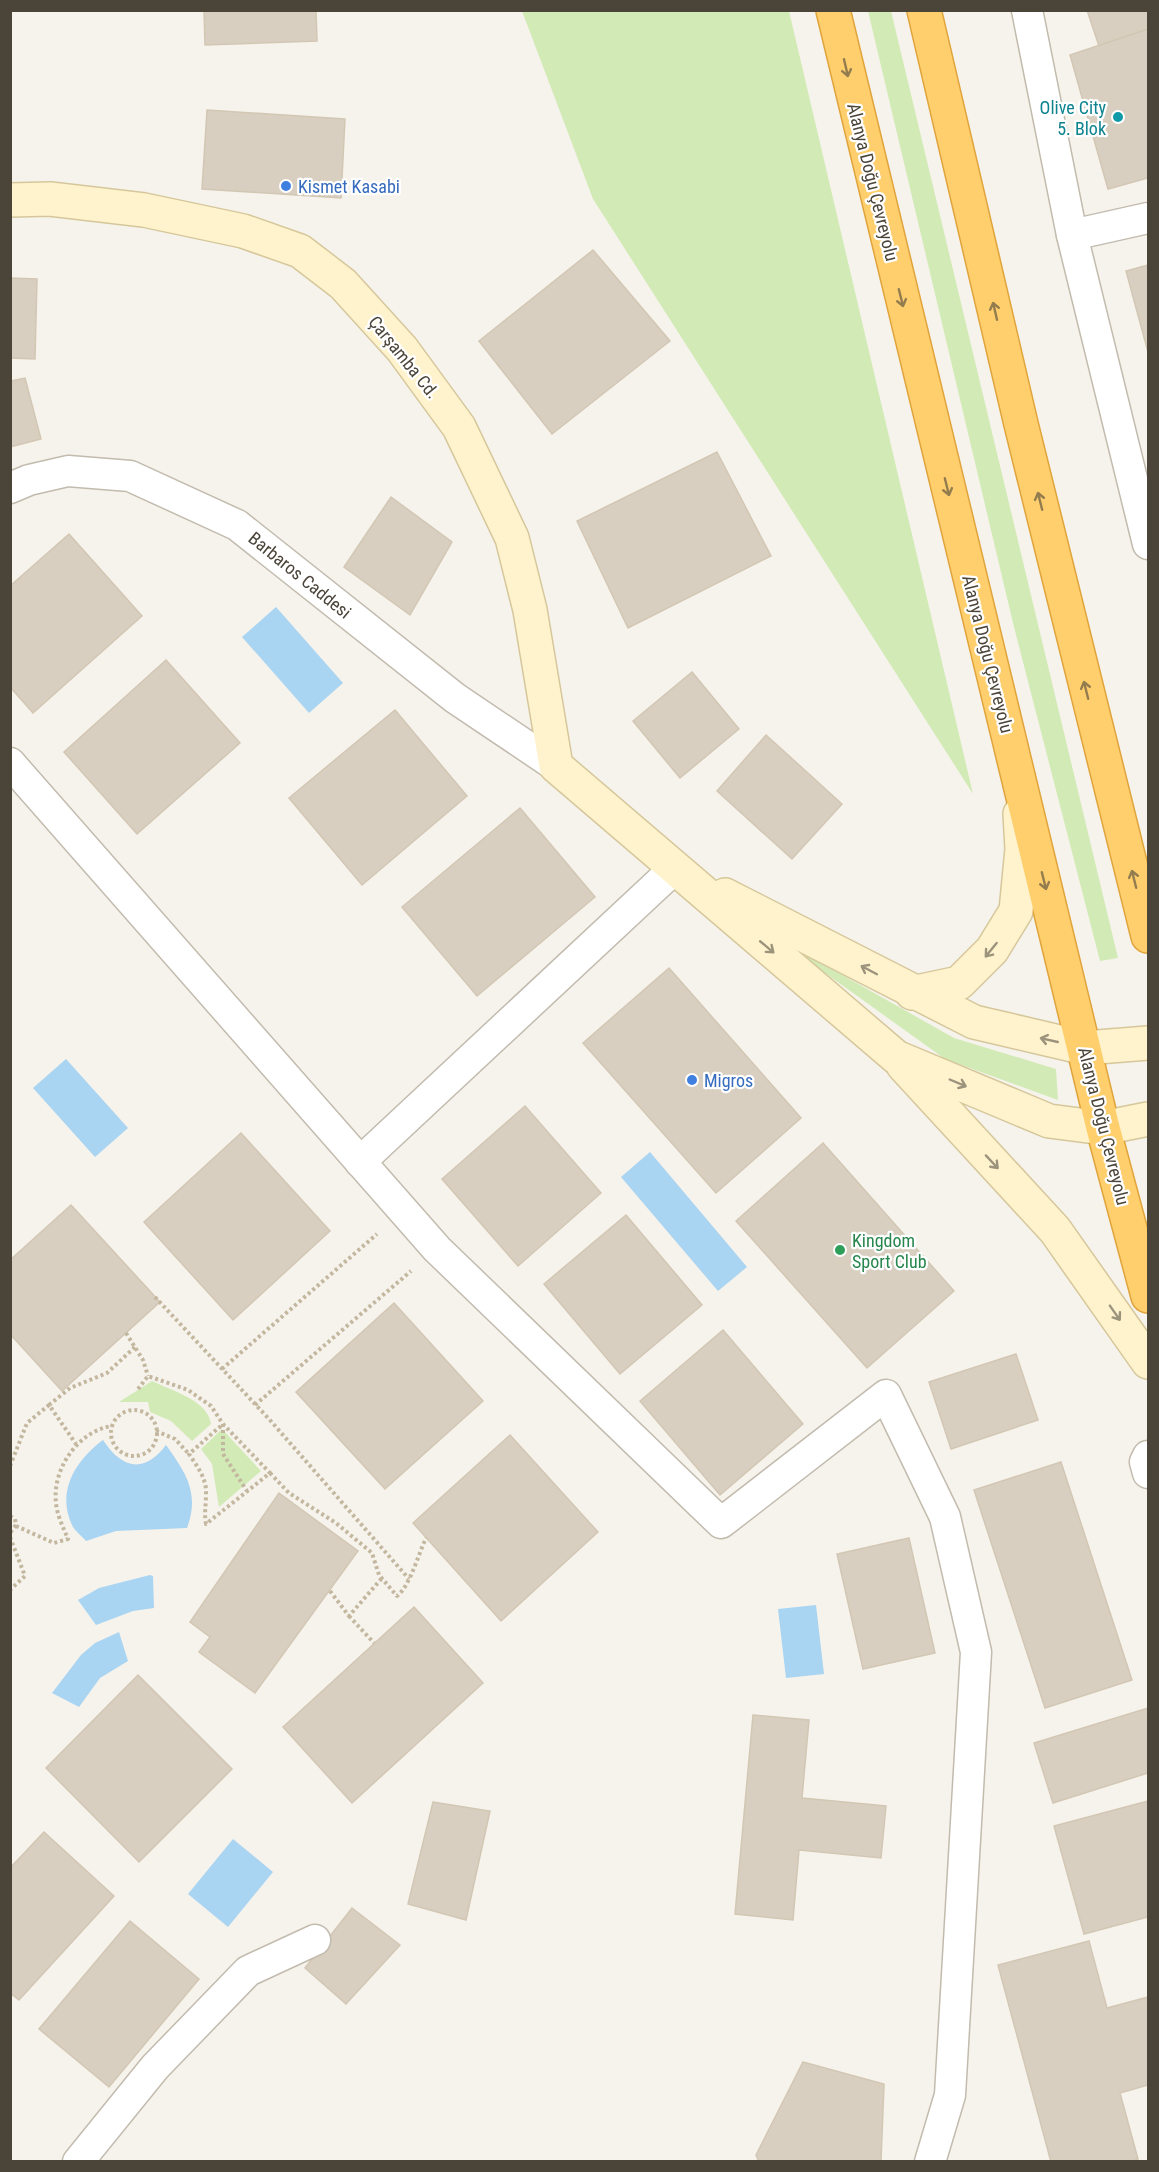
<svg xmlns="http://www.w3.org/2000/svg" width="1159" height="2172" font-family="'Roboto Condensed',sans-serif">
	<style>
		.green { fill: #d2eab5 }
		.water { fill: #a9d4f2 }
		.building { fill: #d8cfc1; stroke: #d3c7b4; stroke-width: 1.5 }
		.lines { fill: none; stroke-linecap: round; stroke-linejoin: round }
		.street-casing { stroke: #c2bbae; stroke-width: 33 }
		.secondary-casing { stroke: #d6c79b; stroke-width: 36 }
		.highway-casing { stroke: #e0a43c; stroke-width: 36 }
		.path { stroke: #c4b79f; stroke-width: 4; stroke-dasharray: 3 3; stroke-linecap: butt }
		.street { stroke: #fff; stroke-width: 30 }
		.secondary { stroke: #fff3cd; stroke-width: 33 }
		.highway { stroke: #ffcf6e; stroke-width: 33 }
		.oneway { stroke: #937c4e }
		.oneway2 { stroke: #9c937c }
		.culture-dot { fill: #0f9aa8; stroke: #fff; stroke-width: 2 }
		.shop-dot { fill: #3f7fe0; stroke: #fff; stroke-width: 2 }
		.leisure-dot { fill: #2e9e5b; stroke: #fff; stroke-width: 2 }
		.labels { text-anchor: middle; dominant-baseline: central; stroke-width: 4.5; stroke-linejoin: round; paint-order: stroke }
		.culture-label { font-size: 18px; fill: #0d838f; stroke: #fff; text-anchor: end }
		.street-label { font-size: 18px; fill: #4b4439; stroke: #fff }
		.shop-label { font-size: 18px; fill: #366cbe; stroke: #fff; text-anchor: start }
		.leisure-label { font-size: 18px; fill: #27864d; stroke: #fff; text-anchor: start }
	</style>
	<rect width="100%" height="100%" fill="#f6f3ec"/>
	<!-- green -->
	<g class="green">
		<path d="M522 11H789L973 794 593 199Z"/>
		<path d="M868 11H891L1118 958 1100 961 1013 623Z"/>
		<path d="M775 937 954 1038 1056 1069 1058 1100 945 1059Z"/>
		<path d="M152 1381C172 1391 208 1400 211 1424L192 1441 171 1421 150 1412 148 1402H119Z"/>
		<path d="M222 1429 261 1471 219 1507 212 1464 201 1449Z"/>
	</g>
	<!-- water -->
	<g class="water">
		<path d="M276 607 343 683 309 713 242 637Z"/>
		<path d="M66 1059 128 1128 95 1157 33 1088Z"/>
		<path d="M650 1152 747 1267 718 1291 621 1177Z"/>
		<path d="M103 1440C122 1469 144 1474 166 1445 186 1473 200 1493 187 1528L116 1531 86 1541C82 1536 76 1532 73 1527 55 1492 76 1460 103 1440Z"/>
		<path d="M150 1575 153 1576 154 1608 133 1611 96 1625 78 1600 99 1588Z"/>
		<path d="M816 1605 824 1674 786 1678 778 1609Z"/>
		<path d="M119 1632 128 1661 100 1678 79 1707 52 1693 81 1655 95 1643Z"/>
		<path d="M233 1839 273 1872 228 1927 188 1894Z"/>
	</g>
	<!-- building -->
	<g class="building">
		<path d="M204 10H316L317 41 205 45Z"/>
		<path d="M1087 10H1148V29L1099 46Z"/>
		<path d="M1148 29V178L1108 189 1070 55Z"/>
		<path d="M207 110 345 119 341 198 202 189Z"/>
		<path d="M593 250 670 341 552 434 479 341Z"/>
		<path d="M1148 265V352L1126 271Z"/>
		<path d="M10 278 37 279 35 359 10 358Z"/>
		<path d="M25 378 41 439 10 447V381Z"/>
		<path d="M717 452 771 556 628 628 577 521Z"/>
		<path d="M391 497 452 542 410 615 344 567Z"/>
		<path d="M69 534 142 616 33 713 10 687V586Z"/>
		<path d="M166 660 240 743 137 834 64 752Z"/>
		<path d="M692 672 739 729 680 778 633 721Z"/>
		<path d="M395 710 467 796 362 885 289 798Z"/>
		<path d="M766 735 842 804 792 859 717 791Z"/>
		<path d="M520 808 595 897 477 996 402 907Z"/>
		<path d="M669 968 801 1118 716 1193 583 1043Z"/>
		<path d="M525 1106 601 1193 518 1266 442 1179Z"/>
		<path d="M241 1133 330 1231 233 1320 144 1222Z"/>
		<path d="M823 1143 954 1291 867 1368 736 1221Z"/>
		<path d="M71 1205 160 1302 62 1391 10 1334V1260Z"/>
		<path d="M626 1215 702 1305 620 1374 544 1284Z"/>
		<path d="M394 1303 483 1401 385 1489 296 1392Z"/>
		<path d="M723 1330 803 1424 720 1495 640 1401Z"/>
		<path d="M1016 1354 1038 1420 951 1449 929 1382Z"/>
		<path d="M510 1435 598 1532 501 1621 413 1523Z"/>
		<path d="M1061 1462 1132 1680 1045 1708 974 1490Z"/>
		<path d="M279 1493 358 1551 255 1693 199 1652 210 1637 190 1622Z"/>
		<path d="M909 1538 935 1653 863 1669 837 1554Z"/>
		<path d="M414 1607 483 1683 352 1803 283 1727Z"/>
		<path d="M138 1675 232 1769 139 1862 46 1768Z"/>
		<path d="M1148 1708V1773L1053 1803 1034 1743Z"/>
		<path d="M753 1715 809 1720 802 1798 886 1806 881 1858 799 1850 793 1920 735 1914Z"/>
		<path d="M1148 1801V1917L1084 1934 1054 1826Z"/>
		<path d="M433 1802 490 1811 466 1920 408 1904Z"/>
		<path d="M44 1832 114 1896 19 2000 10 1993V1868Z"/>
		<path d="M352 1908 400 1945 346 2004 305 1968Z"/>
		<path d="M130 1921 199 1979 109 2087 39 2029Z"/>
		<path d="M1089 1941 1107 2008 1148 1997V2085L1120 2093 1138 2159 1129 2162H1051L998 1965Z"/>
		<path d="M803 2062 884 2084 881 2162H759L756 2155Z"/>
	</g>
	<g class="lines">
		<!-- street casing -->
		<g class="street-casing">
			<g id="street">
				<path d="M1027 10 1072 235 1148 544"/>
				<path d="M1072 235 1148 218"/>
				<path d="M10 488 29 480 68 471 130 476 237 525 455 698 556 766"/>
				<path d="M10 763 437 1249 721 1523 886 1395 945 1517 976 1652 950 2095 930 2162"/>
				<path d="M360 1162 674 869"/>
				<path d="M1148 1456 1145 1462 1148 1473"/>
				<path d="M78 2162 155 2067 248 1971 315 1940"/>
			</g>
		</g>
		<!-- secondary casing -->
		<g class="secondary-casing">
			<g id="secondary">
				<path d="M10 200 50 199 144 210 243 231 300 251 343 284 402 349 459 427 512 538 530 610 556 766 896 1057 1049 1121 1103 1128 1148 1119"/>
				<path d="M725 895 974 1022 1085 1048 1148 1043"/>
				<path d="M912 993 959 983 992 950 1016 911 1022 849 1020 814"/>
				<path d="M903 1065 1055 1230 1148 1362"/>
			</g>
		</g>
		<!-- highway casing -->
		<g class="highway-casing">
			<g id="highway">
				<path d="M833 10 1103 1128 1148 1296"/>
				<path d="M924 10 1021 424 1148 936"/>
			</g>
		</g>
		<!-- path -->
		<g class="path">
			<path d="M155 1297 269 1419 409 1579"/>
			<path d="M126 1333 143 1360 148 1376"/>
			<path d="M222 1369 377 1234"/>
			<path d="M138 1389 148 1376 188 1390 211 1406 223 1424 270 1473 206 1524C204 1514 206 1505 206 1494 207 1479 197 1466 189 1454L223 1424"/>
			<path d="M49 1405 70 1388 107 1373 135 1347"/>
			<path d="M255 1405 411 1271"/>
			<circle cx="134" cy="1433" r="23"/>
			<path d="M223 1424V1454L247 1491"/>
			<path d="M156 1431 175 1439 189 1454"/>
			<path d="M10 1466 27 1423 49 1405 76 1444"/>
			<path d="M270 1473 289 1493 336 1523 372 1553 379 1575 397 1596C410 1586 418 1555 426 1538"/>
			<path d="M10 1516 15 1519 16 1525 10 1533"/>
			<path d="M16 1526 54 1543 68 1539C63 1527 57 1515 56 1503 52 1469 78 1431 112 1426"/>
			<path d="M10 1537 25 1576 10 1590"/>
			<path d="M330 1591 349 1616 382 1578"/>
			<path d="M349 1616 374 1643"/>
		</g>
		<!-- street -->
		<use href="#street" class="street"/>
		<!-- secondary -->
		<use href="#secondary" class="secondary"/>
		<!-- highway -->
		<use href="#highway" class="highway"/>
	</g>
	<!-- one-way arrows -->
	<defs><path id="oneway-shaft" d="M-6 0H5M1.5-3L5.5 0L1.5 3" fill="none" stroke-width="1.6" stroke-linecap="round" stroke-linejoin="round" transform="scale(1.5)"/></defs>
	<g class="oneway">
		<use href="#oneway-shaft" transform="translate(846 68) rotate(77)"/>
		<use href="#oneway-shaft" transform="translate(901 298) rotate(76)"/>
		<use href="#oneway-shaft" transform="translate(995 311) rotate(-103)"/>
		<use href="#oneway-shaft" transform="translate(947 487) rotate(76)"/>
		<use href="#oneway-shaft" transform="translate(1040 501) rotate(-104)"/>
		<use href="#oneway-shaft" transform="translate(1086 690) rotate(-104)"/>
		<use href="#oneway-shaft" transform="translate(1134 879) rotate(-104)"/>
		<use href="#oneway-shaft" transform="translate(1044 881) rotate(76)"/>
	</g>
	<g class="oneway2">
		<use href="#oneway-shaft" transform="translate(767 947) rotate(40)"/>
		<use href="#oneway-shaft" transform="translate(991 950) rotate(129)"/>
		<use href="#oneway-shaft" transform="translate(869 970) rotate(-152)"/>
		<use href="#oneway-shaft" transform="translate(1049 1040) rotate(-167)"/>
		<use href="#oneway-shaft" transform="translate(958 1083) rotate(23)"/>
		<use href="#oneway-shaft" transform="translate(992 1162) rotate(47)"/>
		<use href="#oneway-shaft" transform="translate(1115 1313) rotate(55)"/>
	</g>
	<!-- markers -->
	<circle class="culture-dot" cx="1118" cy="117" r="6"/>
	<g class="shop-dot">
		<circle cx="286" cy="186" r="6"/>
		<circle cx="692" cy="1080" r="6"/>
	</g>
	<circle class="leisure-dot" cx="840" cy="1250" r="6"/>
	<g class="labels">
		<!-- culture labels -->
		<g class="culture-label">
			<text x="1106" y="107">Olive City<tspan x="1106" dy="21">5. Blok</tspan></text>
		</g>
		<!-- street labels -->
		<g class="street-label">
			<text transform="translate(873 182) rotate(76)">Alanya Doğu Çevreyolu</text>
			<text transform="translate(404 357) rotate(51)">Çarşamba Cd.</text>
			<text transform="translate(300 575) rotate(39)">Barbaros Caddesi</text>
			<text transform="translate(988 654) rotate(76)">Alanya Doğu Çevreyolu</text>
			<text transform="translate(1104 1126) rotate(76)">Alanya Doğu Çevreyolu</text>
		</g>
		<!-- shop labels -->
		<g class="shop-label">
			<text x="298" y="186">Kismet Kasabi</text>
			<text x="704" y="1080">Migros</text>
		</g>
		<!-- leisure labels -->
		<g class="leisure-label">
			<text x="852" y="1240">Kingdom<tspan x="852" dy="21">Sport Club</tspan></text>
		</g>
	</g>
	<!-- border -->
	<rect width="1159" height="2172" fill="none" stroke="#4b4439" stroke-width="24"/>
</svg>
